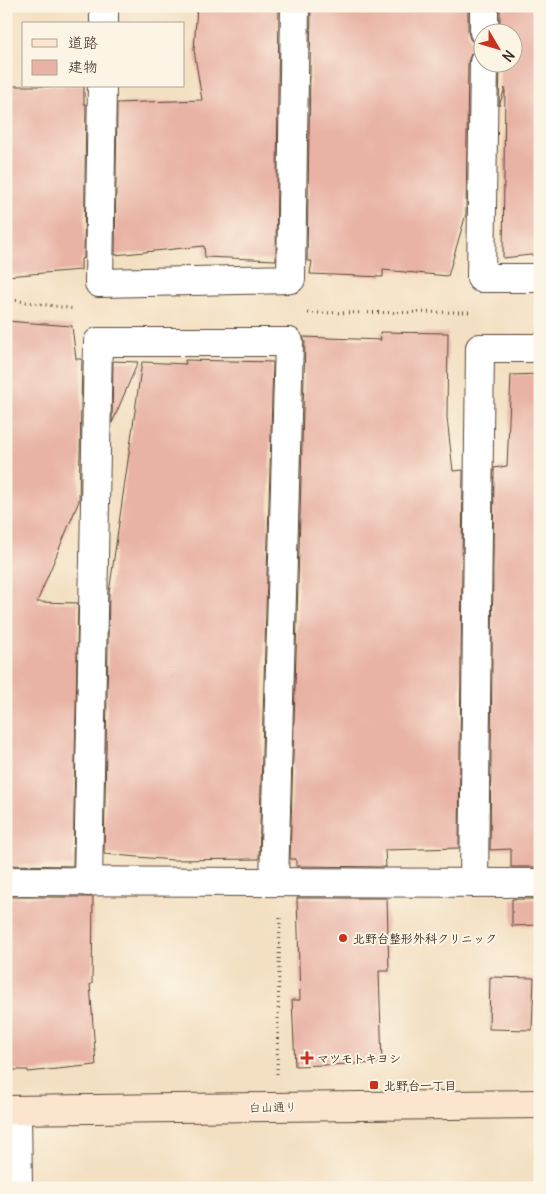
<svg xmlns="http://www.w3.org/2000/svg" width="546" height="1194" font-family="Delius,'Klee One',sans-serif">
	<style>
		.building { fill: #e8b2a4 }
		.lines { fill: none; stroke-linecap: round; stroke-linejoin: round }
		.street-casing { stroke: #574536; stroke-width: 30 }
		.secondary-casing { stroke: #574536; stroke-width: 30 }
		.path { stroke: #574536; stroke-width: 3; stroke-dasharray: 1 4; stroke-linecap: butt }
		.street { stroke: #fff; stroke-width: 28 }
		.secondary { stroke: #fbe5cf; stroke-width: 28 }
		.poi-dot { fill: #c8321e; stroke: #fcf5e5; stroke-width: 2 }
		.labels { text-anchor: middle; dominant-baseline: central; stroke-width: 4; stroke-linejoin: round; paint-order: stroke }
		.poi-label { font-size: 12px; font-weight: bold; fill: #3b2a1e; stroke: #fcf5e5; text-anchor: start }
		.street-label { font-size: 12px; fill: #3b2a1e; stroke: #fcf5e5 }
	</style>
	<rect width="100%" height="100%" fill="#fcf5e5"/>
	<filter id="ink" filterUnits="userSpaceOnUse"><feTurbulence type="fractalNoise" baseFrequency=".02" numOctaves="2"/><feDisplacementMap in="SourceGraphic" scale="10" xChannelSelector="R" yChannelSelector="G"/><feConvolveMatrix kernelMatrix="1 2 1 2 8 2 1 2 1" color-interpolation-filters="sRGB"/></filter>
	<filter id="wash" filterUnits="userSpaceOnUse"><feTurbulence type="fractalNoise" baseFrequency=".0096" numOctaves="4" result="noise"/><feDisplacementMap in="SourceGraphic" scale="20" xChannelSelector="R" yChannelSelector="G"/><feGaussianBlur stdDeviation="1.12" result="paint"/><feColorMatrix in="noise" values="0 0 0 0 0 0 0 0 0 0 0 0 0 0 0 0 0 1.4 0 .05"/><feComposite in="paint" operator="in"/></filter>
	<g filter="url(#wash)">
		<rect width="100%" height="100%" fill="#f3dfc1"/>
		<g id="blocks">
			<!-- building -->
			<g class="building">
				<path d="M197 6H279L276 260 205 257 204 246 115 255 117 103 202 100 194 50Z"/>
				<path d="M311 6H468V32L470 39 476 45 481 47 476 49 471 54 468 62 466 214 448 276 383 270V277L310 274 312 261H307Z"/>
				<path d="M500 6H540V254L503 258 505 88 499 106 500 62H514V32H500Z"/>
				<path d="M6 86H84V104H86L84 258 81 259V270L6 276Z"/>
				<path d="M6 321 72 326 76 359H82L79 501 37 602 78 603 73 866 6 865Z"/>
				<path d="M380 332 448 333 447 418 453 471 463 470 459 848 385 850 386 867 296 866V859H290L305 342 303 337 381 340Z"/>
				<path d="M185 360 273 362 259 859 172 860 104 854 109 593 142 362 186 364Z"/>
				<path d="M113 361 138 362 112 423Z"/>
				<path d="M540 374V867H511V849L490 850 494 468 507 466 511 375Z"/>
				<path d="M6 897H93L92 984H90L96 1065 28 1072V1070H6Z"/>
				<path d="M297 898H387L389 971H379L382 1063 295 1066 292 1000H300Z"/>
				<path d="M512 899H540V925L512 926Z"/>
				<path d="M490 977 534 978 532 1030 489 1029Z"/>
			</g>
		</g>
	</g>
	<g filter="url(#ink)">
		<use href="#blocks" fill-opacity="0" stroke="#574536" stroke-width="1"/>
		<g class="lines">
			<!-- street casing -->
			<g class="street-casing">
				<g id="street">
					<path d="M104 24V6"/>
					<path d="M484 32V6"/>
					<path d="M484 62 481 278H540"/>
					<path d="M102 86 99 283 291 279 295 6"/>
					<path d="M6 881 540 883"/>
					<path d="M88 882 98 342H289L274 882"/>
					<path d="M474 883 480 348H540"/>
					<path d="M17 1111 18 1188"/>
				</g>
			</g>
			<!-- secondary casing -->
			<g class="secondary-casing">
				<path id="secondary" d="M6 1110 540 1104"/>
			</g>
			<!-- path -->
			<g class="path">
				<path d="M6 299 75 309"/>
				<path d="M308 313 472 312"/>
				<path d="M277 1074 280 915"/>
			</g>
			<!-- street -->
			<use href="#street" class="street"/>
			<!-- secondary -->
			<use href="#secondary" class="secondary"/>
		</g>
	</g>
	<!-- markers -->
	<g class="poi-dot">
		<circle cx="343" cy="938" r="5"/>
		<path d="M304.5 1050.5h5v5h5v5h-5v5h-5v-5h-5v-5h5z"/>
		<rect x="369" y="1080" width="10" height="10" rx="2.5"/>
	</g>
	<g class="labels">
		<!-- poi labels -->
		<g class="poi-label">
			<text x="353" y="938">北野台整形外科クリニック</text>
			<text x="317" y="1058">マツモトキヨシ</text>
			<text x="384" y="1085">北野台一丁目</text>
		</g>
		<!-- street labels -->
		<g class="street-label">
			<text transform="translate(273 1107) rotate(-1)">白山通り</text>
		</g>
	</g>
	<!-- margin -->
	<rect width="546" height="1194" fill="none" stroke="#fcf5e5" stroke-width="25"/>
	<!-- legend -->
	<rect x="22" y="22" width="162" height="65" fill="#fcf5e5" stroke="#afa495"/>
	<rect x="32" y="39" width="25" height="8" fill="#fbe5cf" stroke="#afa495"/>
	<text x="68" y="48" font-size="15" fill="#3b2a1e">道路</text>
	<rect x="32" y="60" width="25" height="15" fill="#e8b2a4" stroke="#afa495"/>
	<text x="68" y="72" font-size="15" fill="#3b2a1e">建物</text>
	<!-- north arrow -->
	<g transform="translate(498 48) rotate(128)"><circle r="24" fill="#fcf5e5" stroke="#afa495"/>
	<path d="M0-4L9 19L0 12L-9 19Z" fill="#c8321e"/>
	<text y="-8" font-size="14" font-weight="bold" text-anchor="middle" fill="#3b2a1e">N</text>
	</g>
</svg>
